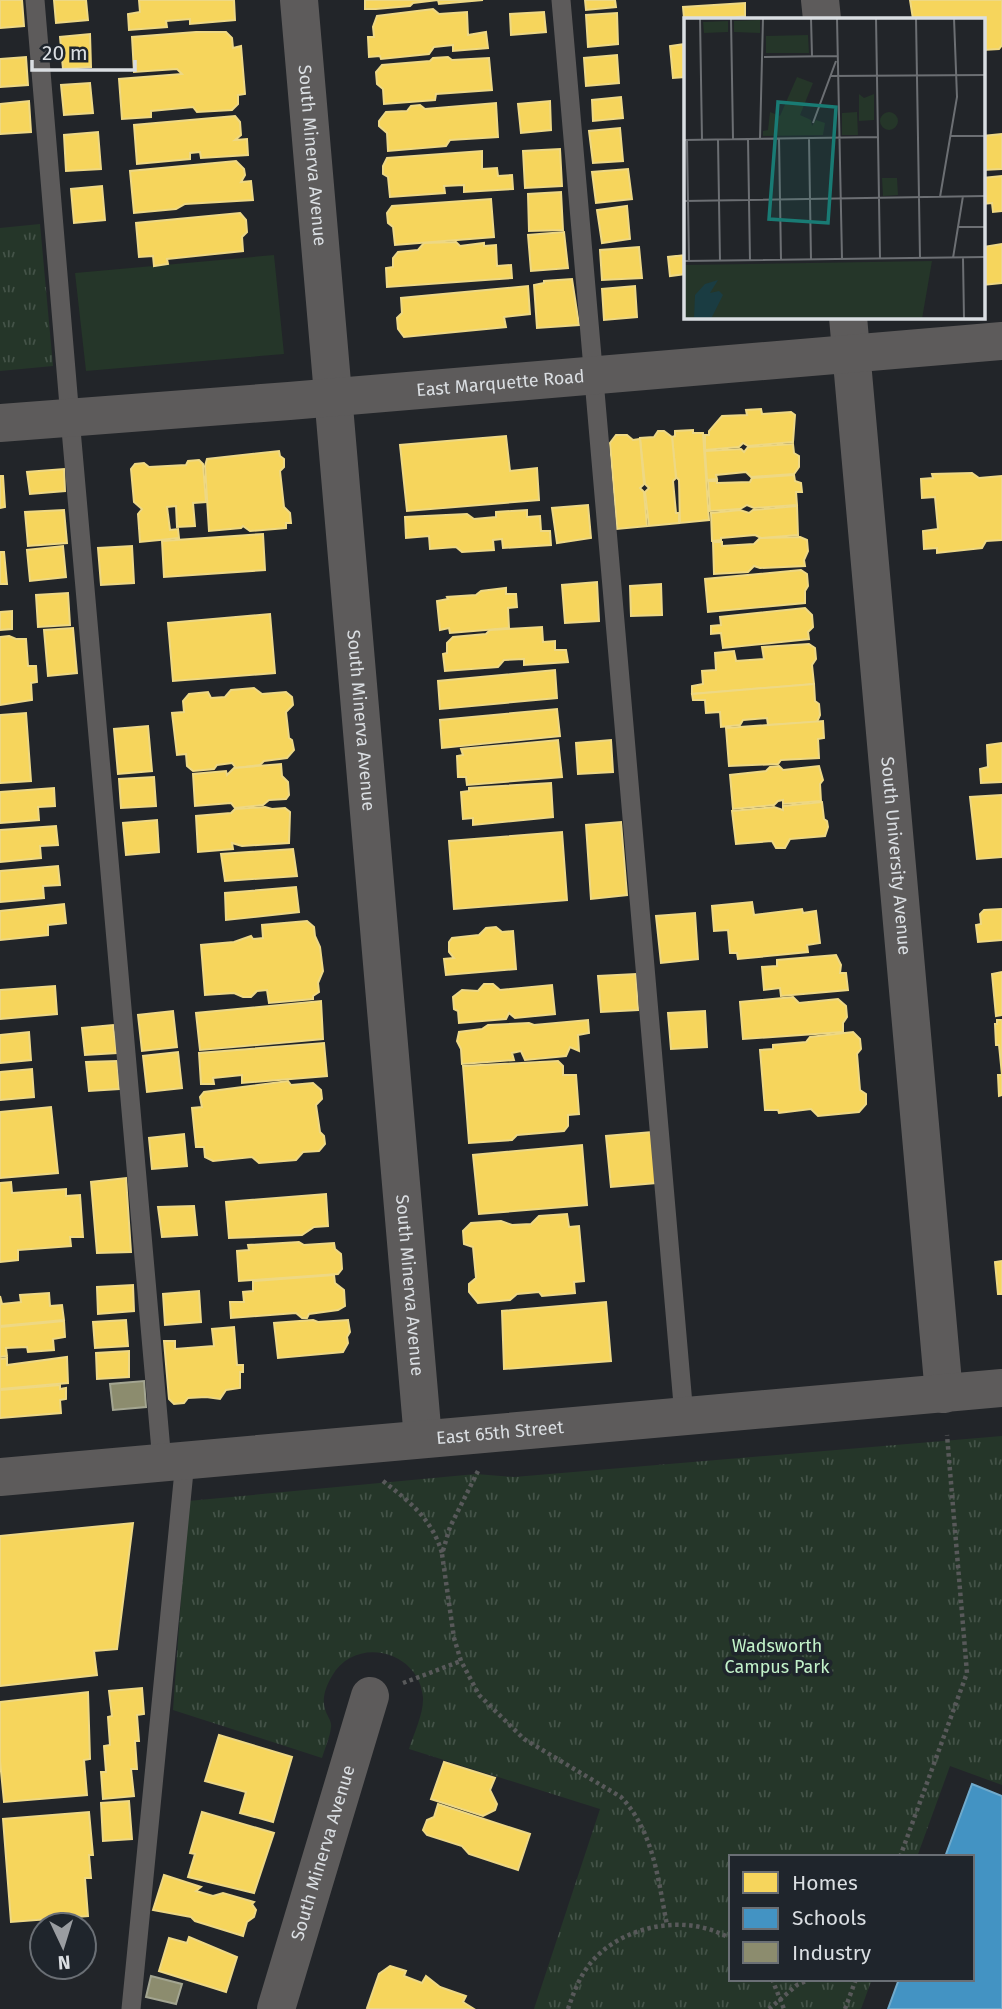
<svg xmlns="http://www.w3.org/2000/svg" width="1002" height="2009" font-family="'Fira Sans',sans-serif">
	<style>
		.green { fill: #253629 }
		.park { fill: url(#park-tufts) }
		.homes { fill: #f6d55c; stroke: #eed884; stroke-width: 2 }
		.schools { fill: #4393c3; stroke: #70aacc; stroke-width: 2 }
		.industry { fill: #8c8c6e; stroke: #a3a591; stroke-width: 2 }
		.lines { fill: none; stroke-linecap: round; stroke-linejoin: round }
		.path { stroke: #58595a; stroke-width: 4.5; stroke-dasharray: 3.5 3.5; stroke-linecap: butt }
		.service { stroke: #5d5b5b; stroke-width: 19 }
		.minor { stroke: #5d5b5b; stroke-width: 38 }
		.tertiary { stroke: #5d5b5b; stroke-width: 38 }
		.labels { text-anchor: middle; dominant-baseline: central; stroke-width: 7; stroke-linejoin: round; paint-order: stroke }
		.street-label { font-size: 18px; fill: #dadee2; stroke: #1f252c }
		.park-label { font-size: 18px; fill: #c3f2ca; stroke: #1f252c }
		.inset-road { fill: none; stroke: #6c6f73; stroke-width: 2 }
		.view { fill: #197b74; fill-opacity: 0.15; stroke: #197b74; stroke-width: 3.5 }
		.inset-edge { fill: none; stroke: #dadee2; stroke-width: 3.5 }
	</style>
	<defs>
		<pattern id="park-tufts" width="24" height="20" patternUnits="userSpaceOnUse" patternTransform="scale(1.75)"><rect width="24" height="20" fill="#253629"/><path d="M3 7l-1-3M5 7V3M7 7l1-3M15 17l-1-3M17 17v-4M19 17l1-3" fill="none" stroke="#445348"/></pattern>
	</defs>
	<rect width="100%" height="100%" fill="#222529"/>
	<!-- green -->
	<path class="green" d="M274 255 284 354 86 371 75 273Z"/>
	<!-- park -->
	<g class="park">
		<path d="M40 224 53 366 0 371V228Z"/>
		<path d="M1002 1436V1785L950 1766 917 1857H731V1979H872L861 2009H534L600 1809 409 1749C414 1733 424 1713 423 1697 419 1650 355 1635 332 1676 325 1688 321 1700 326 1712 328 1717 332 1722 331 1727 330 1737 325 1748 322 1758L173 1710 188 1501 476 1474 514 1477Z"/>
	</g>
	<!-- homes -->
	<g class="homes">
		<path d="M0 0H22L24 26 0 28Z"/>
		<path d="M54 0H86L88 20 56 23Z"/>
		<path d="M139 0H234L235 20 190 24V19L166 21 167 27 129 30 128 14 140 12Z"/>
		<path d="M365 0H483L439 4 438 0 413 3 410 6 376 9H365Z"/>
		<path d="M585 0H615L616 7 586 10Z"/>
		<path d="M910 0H1002V45L999 49 983 50V19H913Z"/>
		<path d="M745 3V16L737 17 738 19H685V30L683 7Z"/>
		<path d="M433 9 439 14 467 12 468 35 486 32 488 48 453 51V45L434 47 429 54 381 59 380 56 369 57 368 37H374L373 27 377 16Z"/>
		<path d="M544 12 546 32 511 35 510 14Z"/>
		<path d="M617 13 618 44 588 47 586 15Z"/>
		<path d="M196 32H226L232 38 233 48 241 46 245 94 238 95V104L232 110 197 112 193 107 151 111V117L122 119 119 79 182 74 177 69 134 72 132 37Z"/>
		<path d="M90 34 91 67 63 69 60 37Z"/>
		<path d="M685 44V77L673 78 670 46Z"/>
		<path d="M617 55 619 83 586 86 584 58Z"/>
		<path d="M26 57 28 85 0 87V59Z"/>
		<path d="M448 57 452 60 489 58 492 90 436 94 435 100 384 104 383 89 377 84 376 72 382 65 430 61 433 58Z"/>
		<path d="M90 83 93 113 64 115 61 85Z"/>
		<path d="M621 97 623 118 593 121 592 100Z"/>
		<path d="M29 101 31 132 0 134V104Z"/>
		<path d="M550 101 551 130 521 133 518 104Z"/>
		<path d="M496 103 498 137 450 140 446 146 388 151 387 133 379 126V121L386 112 407 111 411 106 420 105 425 109Z"/>
		<path d="M235 116 240 122 241 135 235 140 247 139 248 155 201 158 200 152 190 153V159L137 164 134 125Z"/>
		<path d="M620 128 623 161 593 163 589 131Z"/>
		<path d="M98 132 101 169 66 171 64 135Z"/>
		<path d="M1002 134V169L983 170V136Z"/>
		<path d="M560 149 562 186 525 188 523 151Z"/>
		<path d="M482 151V169L497 168 498 176 512 175 513 189 464 192V185L444 186 445 193 390 197 388 177 383 174V166L387 158Z"/>
		<path d="M236 161 244 169 245 175 241 182 251 181 253 200 185 204 176 209 134 213 130 171Z"/>
		<path d="M628 169 632 199 596 203 592 172Z"/>
		<path d="M1002 176V211L993 212 992 203 983 204V178Z"/>
		<path d="M102 186 105 220 74 223 71 189Z"/>
		<path d="M561 192 563 230 529 231 528 194Z"/>
		<path d="M491 199 494 237 395 245 393 227 388 223 387 213 392 206Z"/>
		<path d="M627 206 630 239 602 243 597 210Z"/>
		<path d="M240 213 246 220 247 232 242 237 243 251 167 259 168 264 154 266 153 256 139 257 136 223Z"/>
		<path d="M564 232 568 268 531 271 528 235Z"/>
		<path d="M456 242 460 246 484 243V246L496 245 497 266 511 265 512 278 387 287 386 268 393 267V258L398 252 418 250 424 243Z"/>
		<path d="M1002 244V283L983 285V247Z"/>
		<path d="M639 247 642 278 602 280 600 250Z"/>
		<path d="M685 255V274L670 276 668 257Z"/>
		<path d="M572 279 579 325 537 328 534 285 544 283V281Z"/>
		<path d="M528 286 530 314 504 317 506 327 404 337 398 329 397 318 402 313 401 298Z"/>
		<path d="M635 286 637 317 604 320 602 289Z"/>
		<path d="M761 409 762 414 791 412 795 415 793 442 748 446 743 443 739 447 705 450V435H709V431L722 416 747 415 746 410Z"/>
		<path d="M693 430V433H703L709 520 680 523 679 480 676 477 672 437 675 436V431Z"/>
		<path d="M658 431H664L672 437 676 478 673 481 676 513H679V523L649 526 645 492 649 488 645 484 640 438 654 437Z"/>
		<path d="M616 435H627L633 440 640 439 644 484 640 488 644 492 647 526 617 529 610 443Z"/>
		<path d="M506 436 510 471 537 468 539 500 407 511 400 445Z"/>
		<path d="M793 444 794 453 799 456V467L794 474 751 477 746 472 716 475 717 479 707 480 705 451 741 449 744 452 748 447Z"/>
		<path d="M279 451 280 456 284 459V467L280 471 284 507 290 513 291 523H286V528L250 531 243 526 241 528 209 531 205 466 207 459Z"/>
		<path d="M199 460 203 464 206 502 193 503 195 526 177 527 176 506 167 507 170 530 178 529 179 538 140 542 138 514 142 509 134 502 131 469 135 464 144 463 149 467 186 465 188 461Z"/>
		<path d="M64 469 65 491 30 494 27 472Z"/>
		<path d="M972 473 979 478 1002 476V540L986 541 982 548 937 553V548L924 549 923 531 938 529 935 497 922 498 921 479 933 478 932 474Z"/>
		<path d="M794 475 795 481 801 483 802 492H796L797 505 754 508 747 505 740 509 710 511 708 481H717V483L750 482 752 478Z"/>
		<path d="M0 476H3L5 507 0 508Z"/>
		<path d="M588 505 591 538 557 543 552 508Z"/>
		<path d="M797 506 798 535 761 538 755 535 721 538V540L712 541 711 513 740 510 749 513 753 510Z"/>
		<path d="M64 510 67 543 28 546 25 512Z"/>
		<path d="M527 510V517L540 516 541 531H550L551 545 503 548 502 539 493 540 494 550 462 552 456 547 430 549 429 536 406 538 405 517 467 514 474 519 496 517V512Z"/>
		<path d="M263 534 265 570 164 577 162 541Z"/>
		<path d="M800 537 807 540 808 551 804 560 805 566 760 568 754 566 748 572 714 574 713 542H722V546L754 544 760 538Z"/>
		<path d="M63 546 66 577 30 581 27 550Z"/>
		<path d="M132 546 134 583 101 585 98 548Z"/>
		<path d="M0 552H4L7 584H0Z"/>
		<path d="M801 570 807 574 808 586 805 591V603L708 612 705 579Z"/>
		<path d="M597 582 599 621 565 623 562 585Z"/>
		<path d="M661 584 662 615 631 616 630 586Z"/>
		<path d="M506 588V594H516L517 607 508 608 509 628 450 633 449 628 440 630 437 601 448 599 447 597 476 595 481 591Z"/>
		<path d="M68 593 70 625 38 627 36 595Z"/>
		<path d="M805 608 812 615 813 627 808 632 809 639 723 648 721 633 711 634V626L721 625 720 617Z"/>
		<path d="M12 611V629L0 630V612Z"/>
		<path d="M270 614 275 673 173 681 168 623Z"/>
		<path d="M542 627 543 642 555 641V650H566L568 662 524 665V659L504 660 498 667 445 671 443 654 447 653V643L453 637 486 634 490 630Z"/>
		<path d="M73 628 77 673 48 676 44 630Z"/>
		<path d="M9 636 16 639H26L28 666H36L37 682 31 683 32 700 0 705V637Z"/>
		<path d="M809 644 815 648 816 659 812 665 814 684 692 694V686L703 684 702 671 716 670 715 653 734 651 736 661 764 659 762 647Z"/>
		<path d="M555 670 557 698 440 709 438 681Z"/>
		<path d="M814 684 815 701 819 704 820 715 817 722 768 725 767 718 743 720 740 725 721 727 720 712 706 713 705 700H693L692 694Z"/>
		<path d="M254 688 262 694 286 692 292 697 293 705 286 712 289 738 292 740 294 750 287 758 264 761 260 765 236 768 232 763 217 765 214 769 193 771 187 766 186 754 177 755 172 713 184 712 183 701 189 694 208 692 211 698 225 697 231 690Z"/>
		<path d="M557 709 560 736 442 748 440 720Z"/>
		<path d="M26 713 31 781 0 783V715Z"/>
		<path d="M823 721 824 738 818 739 819 758 781 760 778 764 729 766 726 728Z"/>
		<path d="M148 726 152 771 118 774 114 729Z"/>
		<path d="M558 740 562 777 467 785 466 777H458L457 756 463 755 461 749Z"/>
		<path d="M611 740 613 772 578 774 576 743Z"/>
		<path d="M1002 743V782L981 783 980 769 988 767 987 745Z"/>
		<path d="M281 764 282 776 288 782 289 795 286 799 269 800 263 805 235 808 231 803 195 806 193 774 226 771 227 775 234 768Z"/>
		<path d="M779 766 783 770 819 766 823 780 820 784 821 801 783 804V800L778 801 774 805 733 809 730 775 766 771 770 767Z"/>
		<path d="M154 777 156 806 121 808 119 779Z"/>
		<path d="M551 783 553 817 473 825V818L463 819 461 792 469 791V788Z"/>
		<path d="M54 788 55 806 38 807 39 820 0 823V792Z"/>
		<path d="M1002 795V857L977 859 970 797Z"/>
		<path d="M822 802 824 819 827 821 828 827 825 836 790 839 785 848H776L772 841 736 844 732 811 774 807 783 810V806Z"/>
		<path d="M265 807 272 809 285 808 290 812 289 843 242 846 232 843 233 849 198 852 196 816 231 813 235 809Z"/>
		<path d="M157 820 159 852 126 855 123 823Z"/>
		<path d="M621 822 627 895 591 899 586 825Z"/>
		<path d="M56 826 58 845 40 846 41 858 0 862V830Z"/>
		<path d="M562 832 567 900 454 909 449 841Z"/>
		<path d="M293 849 297 876 225 881 221 854Z"/>
		<path d="M58 866 60 885 43 886 44 898 0 902V871Z"/>
		<path d="M296 887 299 912 226 920 225 893Z"/>
		<path d="M752 902 754 915 802 909 803 913 816 911 820 943 807 945 808 952 738 959 737 953H730L728 930 714 931 712 906Z"/>
		<path d="M64 904 66 923 48 925V935L0 940V911Z"/>
		<path d="M1002 909V940L978 942 976 925 981 924 980 914 984 910Z"/>
		<path d="M695 913 698 959 661 963 656 916Z"/>
		<path d="M307 921 314 927 315 936 320 947 323 971 318 983 319 992 313 996V999L269 1003 267 990 257 991 251 997H243L234 993 205 995 201 945 234 942 251 936 253 939 263 938 262 925Z"/>
		<path d="M496 927 502 932 513 931 516 969 446 975 444 959 454 958 449 952V942L452 938 479 935 486 928Z"/>
		<path d="M836 955 841 965 840 973H846L848 990 781 996 780 988 764 990 762 967 777 966V960Z"/>
		<path d="M1002 972V1015L996 1016 992 974Z"/>
		<path d="M636 974 638 1010 601 1012 598 976Z"/>
		<path d="M484 984H493L500 990 552 985 555 1014 515 1018 509 1013 506 1019 459 1023 458 1011 454 1009 453 997 462 990 478 991Z"/>
		<path d="M55 986 57 1014 0 1019V990Z"/>
		<path d="M793 997 799 1003 838 999 846 1006 847 1017 843 1023V1032L743 1039 740 1002Z"/>
		<path d="M321 1001 323 1039 200 1050 196 1013Z"/>
		<path d="M173 1011 177 1047 142 1051 138 1015Z"/>
		<path d="M705 1011 707 1047 671 1049 668 1013Z"/>
		<path d="M588 1020 589 1033 578 1035 579 1051 570 1047 566 1056 525 1060 521 1051 512 1053 514 1060 462 1064 461 1049 457 1041 459 1032 482 1029 488 1025 529 1023 534 1025Z"/>
		<path d="M997 1020H1002V1095L999 1096 998 1075H1002L999 1045H996L995 1024H997Z"/>
		<path d="M113 1025 117 1053 85 1055 82 1028Z"/>
		<path d="M29 1032 31 1060 0 1063V1035Z"/>
		<path d="M853 1032 860 1039 861 1049 857 1054 860 1090 866 1094V1104L859 1112 818 1116 811 1109 779 1113 778 1110H765L760 1050 773 1049V1045L806 1042 810 1037Z"/>
		<path d="M324 1043 327 1076 242 1083V1075L213 1078 214 1084H201L199 1053Z"/>
		<path d="M178 1052 182 1088 147 1092 143 1056Z"/>
		<path d="M117 1061 119 1089 89 1091 86 1062Z"/>
		<path d="M558 1061 563 1066V1075H576L579 1114 568 1115V1126L564 1131 517 1135 512 1140 469 1143 463 1066Z"/>
		<path d="M32 1069 34 1097 0 1100V1072Z"/>
		<path d="M288 1081 291 1085 313 1083 321 1090 322 1099 316 1105 320 1132 324 1136 325 1144 319 1151 303 1152 296 1160 259 1163 252 1157 213 1161 205 1157 204 1147H196L192 1108 202 1107 200 1097 204 1092Z"/>
		<path d="M51 1107 58 1173 0 1178V1112Z"/>
		<path d="M652 1132 656 1183 611 1187 606 1136Z"/>
		<path d="M184 1134 187 1166 152 1169 149 1138Z"/>
		<path d="M582 1145 587 1205 479 1214 473 1155Z"/>
		<path d="M126 1178 131 1252 97 1253 91 1182Z"/>
		<path d="M11 1182 12 1193 66 1189V1196L80 1195 83 1237H70L71 1246 18 1250V1260L0 1262V1183Z"/>
		<path d="M326 1194 328 1226 314 1227 302 1235 229 1238 226 1202Z"/>
		<path d="M194 1206 197 1235 162 1237 158 1207Z"/>
		<path d="M567 1214 569 1227 579 1226 584 1281 574 1282 575 1293 542 1296 539 1292 517 1294 510 1300 478 1303 469 1292V1284L476 1278 473 1247 464 1244 463 1231 471 1223 501 1221 512 1225 531 1224 539 1216Z"/>
		<path d="M299 1242 304 1245 334 1243 335 1249 341 1254 342 1269 338 1274 239 1281 237 1251 249 1250 248 1245Z"/>
		<path d="M1002 1261V1294H998L995 1262Z"/>
		<path d="M334 1275 335 1283 344 1290 345 1306 338 1310 309 1314 307 1318H302L296 1313 231 1318 230 1302H244L243 1292 253 1291V1281Z"/>
		<path d="M133 1285 134 1311 98 1314 97 1287Z"/>
		<path d="M199 1291 201 1322 165 1325 163 1294Z"/>
		<path d="M49 1293 50 1306 62 1305 64 1320 0 1326V1296L2 1304 21 1302 20 1295Z"/>
		<path d="M606 1302 611 1361 504 1369 502 1311Z"/>
		<path d="M126 1320 128 1346 95 1348 93 1322Z"/>
		<path d="M313 1320 318 1322 348 1320 350 1332 347 1337 348 1343 343 1352 278 1358 274 1323Z"/>
		<path d="M64 1321 65 1337 53 1339 54 1350 28 1352 27 1347 6 1348 7 1356 0 1357V1327Z"/>
		<path d="M234 1327 237 1365H243V1372H240V1388L226 1390 220 1399 206 1397 188 1398 184 1403 174 1404 169 1399 164 1341H175V1349L214 1346 212 1329Z"/>
		<path d="M129 1351V1377L97 1379 96 1353Z"/>
		<path d="M67 1357 68 1383 0 1389V1359L7 1358V1365Z"/>
		<path d="M60 1385V1389L66 1388V1399L60 1400 61 1413 0 1418V1390Z"/>
		<path d="M133 1523 117 1649 94 1651 97 1675 0 1686V1536Z"/>
		<path d="M142 1688 144 1714 137 1715 139 1741H135L137 1769H131L134 1796 103 1799 101 1772H106L104 1746 110 1745 108 1717 112 1716 109 1691Z"/>
		<path d="M88 1692 90 1759 84 1760 87 1795 4 1802 0 1761V1702Z"/>
		<path d="M219 1735 292 1757 273 1822 240 1813 246 1792 205 1781Z"/>
		<path d="M444 1762 495 1778 490 1790 497 1804 495 1810 483 1816 431 1799Z"/>
		<path d="M129 1801 132 1839 103 1841 101 1803Z"/>
		<path d="M438 1804 530 1834 518 1870 469 1854 462 1846 427 1835 423 1830 427 1820 434 1817Z"/>
		<path d="M89 1812 93 1855H89L91 1878H85L88 1916 11 1922 3 1819Z"/>
		<path d="M202 1812 274 1833 254 1893 188 1877 195 1854 190 1853Z"/>
		<path d="M164 1875 201 1887 196 1891 213 1896 223 1893 254 1902 252 1904 256 1910 254 1917 247 1922 243 1936 195 1921 191 1917 153 1910Z"/>
		<path d="M189 1937 237 1957 226 1992 159 1971 169 1938 187 1943Z"/>
		<path d="M390 1966 406 1971 404 1976 422 1983 426 1976 440 1987 466 1996 463 2002 474 2009H370L367 2008 379 1974Z"/>
	</g>
	<!-- schools -->
	<path class="schools" d="M972 1784 1002 1796V2009H888L899 1979H972V1857H945Z"/>
	<!-- industry -->
	<g class="industry">
		<path d="M144 1381 146 1407 113 1410 110 1384Z"/>
		<path d="M151 1976 182 1984 176 2004 146 1997Z"/>
	</g>
	<g class="lines">
		<!-- path -->
		<g class="path">
			<path d="M478 1471 450 1527 442 1554 454 1638 461 1661 479 1695 524 1739 621 1797C654 1832 658 1880 667 1925"/>
			<path d="M383 1481C410 1502 432 1519 442 1553"/>
			<path d="M403 1683 461 1661"/>
			<path d="M900 1857 967 1673 947 1435"/>
			<path d="M772 1979 784 2009"/>
			<path d="M894 1979 899 1981"/>
			<path d="M568 2009C573 1994 579 1978 589 1965 620 1925 687 1912 731 1939"/>
			<path d="M769 2009 797 1985 810 1979"/>
			<path d="M845 2009 856 1979"/>
		</g>
		<!-- service -->
		<g class="service">
			<path d="M35 0 70 418 162 1462"/>
			<path d="M561 0 684 1416"/>
			<path d="M131 2009 185 1461"/>
		</g>
		<!-- minor -->
		<g class="minor">
			<path id="s1" d="M299 0 423 1439"/>
			<path d="M820 0 822 19"/>
			<path id="s2" d="M848 317 944 1394"/>
			<path id="s3" d="M0 1477 1002 1388"/>
			<path id="s4" d="M276 2009 370 1696"/>
		</g>
		<!-- tertiary -->
		<path class="tertiary" id="s5" d="M0 423 289 401 1002 341"/>
	</g>
	<g class="labels">
		<!-- street labels -->
		<g class="street-label">
			<text stroke="none"><textPath href="#s1" startOffset="156">South Minerva Avenue</textPath></text>
			<text stroke="none"><textPath href="#s5" startOffset="502">East Marquette Road</textPath></text>
			<text stroke="none"><textPath href="#s1" startOffset="723">South Minerva Avenue</textPath></text>
			<text stroke="none"><textPath href="#s2" startOffset="541">South University Avenue</textPath></text>
			<text stroke="none"><textPath href="#s1" startOffset="1290">South Minerva Avenue</textPath></text>
			<text stroke="none"><textPath href="#s3" startOffset="502">East 65th Street</textPath></text>
			<text stroke="none"><textPath href="#s4" startOffset="163">South Minerva Avenue</textPath></text>
		</g>
		<!-- park labels -->
		<g class="park-label">
			<text x="777" y="1646">Wadsworth<tspan x="777" dy="21">Campus Park</tspan></text>
		</g>
	</g>
	<!-- overview -->
	<g transform="translate(684 18)">
		<rect width="301" height="301" fill="#222529"/>
		<path d="M76 2V15L50 14V3ZM44 3V14L20 15 19 4ZM175 76 180 80 190 76V102L175 103ZM196 103a9 9 0 1 1 18 0a9 9 0 1 1-18 0ZM173 94 174 117H158V95ZM198 160H213L214 177 199 178Z" fill="#253629"/>
		<path d="M248 243 238 301H0V247Z" fill="#253629"/>
		<path d="M124 17 125 35H82V18ZM113 59 129 65 116 97 127 102 128 108 132 102 141 105 139 117 79 118V113L84 112 86 94 96 98Z" fill="#253629"/>
		<path d="M34 262 26 275 35 273 39 277 27 301H10L11 277 21 266Z" fill="#1a3c42"/>
		<path class="inset-road" d="M16 0 18 122M47 0 49 121M127 0 128 38M153 0 158 241M192 0 196 241M232 0 236 240M80 39 154 38M147 58 301 57M129 105 152 43M266 118H301M95 120 97 242M125 120 127 242M64 121 66 243M76 121 79 0M0 122 194 119M3 122 5 243M34 122 36 243M256 179 273 79 270 0M0 183 301 178M275 209H301M269 240 279 178M279 240 280 301M0 243 301 239"/>
		<path class="view" d="M94 84 152 89 144 205 85 201Z"/>
		<rect width="301" height="301" class="inset-edge"/>
	</g>
	<!-- legend -->
	<rect x="729" y="1855" width="245" height="126" fill="#1f252c" stroke="#6a6f75" stroke-width="2"/>
	<rect x="743" y="1872" width="35" height="21" fill="#f6d55c" stroke="#6a6f75" stroke-width="2"/>
	<text x="792" y="1890" font-size="21" fill="#dadee2">Homes</text>
	<rect x="743" y="1908" width="35" height="21" fill="#4393c3" stroke="#6a6f75" stroke-width="2"/>
	<text x="792" y="1925" font-size="21" fill="#dadee2">Schools</text>
	<rect x="743" y="1942" width="35" height="21" fill="#8c8c6e" stroke="#6a6f75" stroke-width="2"/>
	<text x="792" y="1960" font-size="21" fill="#dadee2">Industry</text>
	<!-- north arrow -->
	<g transform="translate(63 1946) rotate(176)"><circle r="33" fill="#1f252c" stroke="#6a6f75" stroke-width="2"/>
	<path d="M0-5L12 26L0 18L-12 26Z" fill="#9a9da1"/>
	<text y="-10" font-size="19" font-weight="bold" text-anchor="middle" fill="#dadee2">N</text>
	</g>
	<!-- scale -->
	<path d="M32 60v10h103v-10" fill="none" stroke="#dadee2" stroke-width="3.5"/>
	<text x="42" y="60" font-size="21" fill="#dadee2" stroke="#1f252c" stroke-width="5" paint-order="stroke">20 m</text>
</svg>
